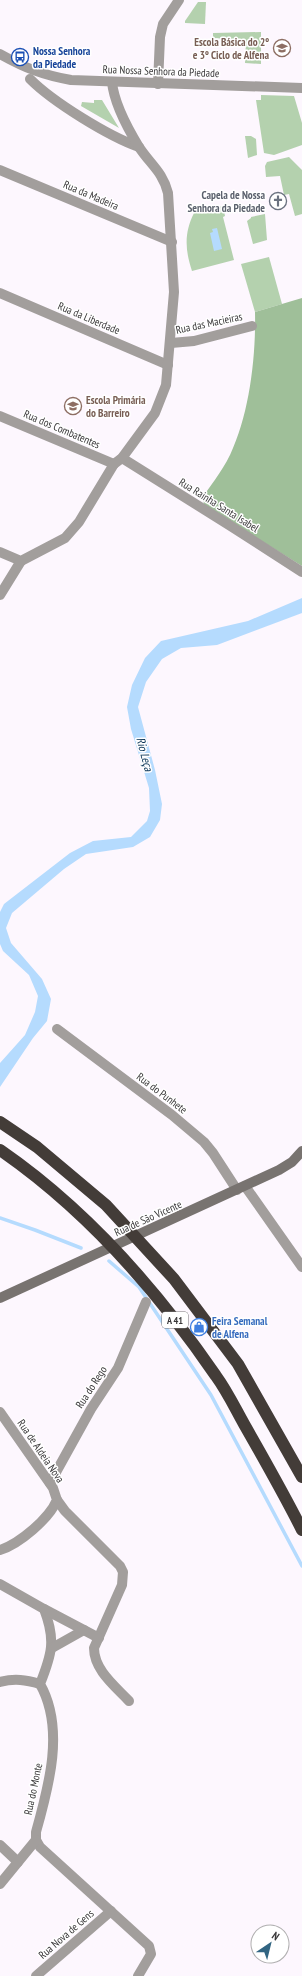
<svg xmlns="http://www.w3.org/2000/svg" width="302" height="1976" font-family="'PT Sans Narrow',sans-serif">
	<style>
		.green { fill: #b4d1ae }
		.forest { fill: #9fbf99 }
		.water { fill: #b5dbfe }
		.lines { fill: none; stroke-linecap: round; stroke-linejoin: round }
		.stream { stroke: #b5dbfe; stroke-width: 3.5 }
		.minor { stroke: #a29e9c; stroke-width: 10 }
		.tertiary { stroke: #a29e9c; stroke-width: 10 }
		.secondary { stroke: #787370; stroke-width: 10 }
		.motorway-bridge { stroke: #433c38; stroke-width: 12 }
		.labels { text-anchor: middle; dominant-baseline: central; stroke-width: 3; stroke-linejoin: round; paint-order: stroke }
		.shield { fill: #fff; stroke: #747374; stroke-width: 1 }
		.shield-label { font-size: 10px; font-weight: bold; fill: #393739 }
		.education-label { font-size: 11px; font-weight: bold; fill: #785e54; stroke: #fff; text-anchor: end }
		.transit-label { font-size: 11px; font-weight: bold; fill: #164399; stroke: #fff; text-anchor: start }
		.street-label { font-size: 11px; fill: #393739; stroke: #fff }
		.worship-label { font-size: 11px; font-weight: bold; fill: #5b616d; stroke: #fff; text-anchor: end }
		.shop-label { font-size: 11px; font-weight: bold; fill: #366cbe; stroke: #fff; text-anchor: start }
		.water-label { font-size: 12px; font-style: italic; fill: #0a3557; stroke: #fff }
	</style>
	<rect width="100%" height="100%" fill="#fdf7fe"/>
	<!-- green -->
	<g class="green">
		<path d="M198 2H206L205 24 185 23V21Z"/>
		<path d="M261 32V64L245 63 246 40 213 38V33Z"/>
		<path d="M261 95 294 96 302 123V145L274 155 264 153 256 100H261Z"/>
		<path d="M94 100H102L119 128 81 106 82 102 94 103Z"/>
		<path d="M245 136H251L256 139 257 155 248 158Z"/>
		<path d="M289 157 302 170V214L295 216 289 194 284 195 280 176 266 177 265 166 267 162Z"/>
		<path d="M223 206 225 216 223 217 234 260 192 271C185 250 184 233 194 213Z"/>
		<path d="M265 214 267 240 253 244 247 221 251 218V217Z"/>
		<path d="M269 257 282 304 255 312 241 264Z"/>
	</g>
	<!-- forest -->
	<path class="forest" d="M302 298V566L205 506 202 498C213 482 226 466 233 448 250 409 256 354 255 312Z"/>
	<!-- water -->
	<g class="water">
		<path d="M217 228 222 249 214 251 210 233 213 232 212 229Z"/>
		<path d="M302 598V613L217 645 181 648 162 659 146 682 138 707 155 770 162 804 160 820 150 837 133 847 86 854 64 869 12 913 6 928 11 943 42 979 51 999 47 1021 33 1038 0 1087V1063L25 1035 35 1012 38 996 29 975 3 951 0 944V912L4 904 70 853 93 841 131 837 147 821 150 811 149 788 131 729 127 707 132 685 145 658 161 641 248 621Z"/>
	</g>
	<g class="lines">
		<!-- stream -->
		<g class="stream">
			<path d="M0 1218 35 1230 81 1248"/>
			<path d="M109 1261 139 1287 211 1395 302 1566"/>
		</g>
		<!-- minor -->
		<g class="minor">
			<path d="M30 79C53 102 108 136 139 147"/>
			<path d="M158 84 160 37 163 24 179 0"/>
			<path d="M0 170 172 242"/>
			<path d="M0 293 168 365"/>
			<path d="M171 343 194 341 252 326"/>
			<path d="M0 416 114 464"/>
			<path d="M122 458 229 525 302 572"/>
			<path d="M0 552 21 561 65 538 79 522 114 464 122 458 155 413 166 385 174 292 168 193C163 172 150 164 139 147 128 129 114 103 112 82"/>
			<path d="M0 595 21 561"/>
			<path d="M57 1029 172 1115 204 1142 213 1153 237 1190"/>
			<path d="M245 1186 302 1267"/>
			<path d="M0 1412 53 1488 57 1500C49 1519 19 1544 0 1550"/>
			<path d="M50 1483 91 1409 118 1368 146 1302"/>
			<path d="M57 1500 65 1511 120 1566 123 1572 122 1585 94 1648C94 1670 115 1686 129 1701"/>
			<path d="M0 1584 44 1609C56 1640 52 1654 40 1684 65 1728 49 1786 36 1832V1840L40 1847 149 1946 151 1954 138 1976"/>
			<path d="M44 1609 99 1638"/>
			<path d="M52 1648 84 1630"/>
			<path d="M0 1682C15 1678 26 1680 40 1684"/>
			<path d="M0 1845 18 1862"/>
			<path d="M0 1884 36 1840"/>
			<path d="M36 1976 111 1911"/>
		</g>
		<!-- tertiary -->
		<path class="tertiary" d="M0 54C25 68 43 75 71 80L302 88"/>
		<!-- secondary -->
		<path class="secondary" d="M0 1298 279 1170 292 1162 302 1151"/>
		<!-- motorway-bridge -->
		<g class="motorway-bridge">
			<path d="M0 1122 37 1147 106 1205 174 1279 238 1364 302 1477"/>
			<path d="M0 1150C87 1210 157 1290 216 1376 227 1391 235 1408 244 1424 264 1459 284 1494 302 1530"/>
		</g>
	</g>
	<!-- icons -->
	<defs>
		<g id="school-ring" transform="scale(0.9)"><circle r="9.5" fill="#fff" stroke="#8d6e63" stroke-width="1.5"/><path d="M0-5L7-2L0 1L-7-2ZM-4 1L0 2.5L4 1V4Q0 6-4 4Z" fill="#8d6e63"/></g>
		<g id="bus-ring" transform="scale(0.9)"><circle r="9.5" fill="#fff" stroke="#1a4fb4" stroke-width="1.5"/><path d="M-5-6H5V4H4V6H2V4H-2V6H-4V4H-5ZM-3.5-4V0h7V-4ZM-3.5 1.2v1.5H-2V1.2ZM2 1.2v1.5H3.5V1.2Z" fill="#1a4fb4"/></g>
		<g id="church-ring" transform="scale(0.9)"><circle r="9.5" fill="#fff" stroke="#6b7280" stroke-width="1.5"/><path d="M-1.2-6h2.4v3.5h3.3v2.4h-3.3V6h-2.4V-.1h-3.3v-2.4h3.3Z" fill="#6b7280"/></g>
		<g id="shop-ring" transform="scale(0.9)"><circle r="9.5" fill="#fff" stroke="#3f7fe0" stroke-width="1.5"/><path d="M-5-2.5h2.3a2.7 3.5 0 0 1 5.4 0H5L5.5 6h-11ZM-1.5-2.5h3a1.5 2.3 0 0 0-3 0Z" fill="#3f7fe0"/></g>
	</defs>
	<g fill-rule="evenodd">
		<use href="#school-ring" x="282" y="48"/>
		<use href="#bus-ring" x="20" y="57"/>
		<use href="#church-ring" x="278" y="201"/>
		<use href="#school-ring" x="73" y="406"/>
		<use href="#shop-ring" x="199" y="1327"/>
	</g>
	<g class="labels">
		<!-- shield labels -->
		<rect class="shield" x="162" y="1312" width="26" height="16" rx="3"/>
		<g class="shield-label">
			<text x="175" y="1320">A 41</text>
		</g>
		<!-- education labels -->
		<g class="education-label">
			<text x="269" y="42">Escola Básica do 2º<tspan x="269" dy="13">e 3º Ciclo de Alfena</tspan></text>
			<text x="86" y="400" text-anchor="start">Escola Primária<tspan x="86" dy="13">do Barreiro</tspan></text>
		</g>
		<!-- transit labels -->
		<g class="transit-label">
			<text x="33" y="51">Nossa Senhora<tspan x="33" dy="13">da Piedade</tspan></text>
		</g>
		<!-- street labels -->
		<g class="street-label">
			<text transform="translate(161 71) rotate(2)">Rua Nossa Senhora da Piedade</text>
			<text transform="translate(91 195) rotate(23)">Rua da Madeira</text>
			<text transform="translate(89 318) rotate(23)">Rua da Liberdade</text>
			<text transform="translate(209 323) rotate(-12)">Rua das Macieiras</text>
			<text transform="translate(62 429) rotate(23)">Rua dos Combatentes</text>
			<text transform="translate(219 505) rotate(32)">Rua Rainha Santa Isabel</text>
			<text transform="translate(162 1093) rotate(37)">Rua do Punhete</text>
			<text transform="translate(148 1218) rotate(-24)">Rua de São Vicente</text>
			<text transform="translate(91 1387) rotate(-57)">Rua do Rego</text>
			<text transform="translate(41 1451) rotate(56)">Rua de Aldeia Nova</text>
			<text transform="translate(33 1789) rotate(-78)">Rua do Monte</text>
			<text transform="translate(66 1934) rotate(-41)">Rua Nova de Gens</text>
		</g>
		<!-- worship labels -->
		<g class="worship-label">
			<text x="265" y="195">Capela de Nossa<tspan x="265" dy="13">Senhora da Piedade</tspan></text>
		</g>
		<!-- shop labels -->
		<g class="shop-label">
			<text x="212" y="1321">Feira Semanal<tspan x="212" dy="13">de Alfena</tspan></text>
		</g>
		<!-- water labels -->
		<g class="water-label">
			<text transform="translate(145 754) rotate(75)">Rio Leça</text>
		</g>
	</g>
	<!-- north arrow -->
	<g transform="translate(270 1944) rotate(35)"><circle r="19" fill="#ffffff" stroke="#b0afb0"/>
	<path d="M0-3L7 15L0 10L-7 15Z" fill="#316582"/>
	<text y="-6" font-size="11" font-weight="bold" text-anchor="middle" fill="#393739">N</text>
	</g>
</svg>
